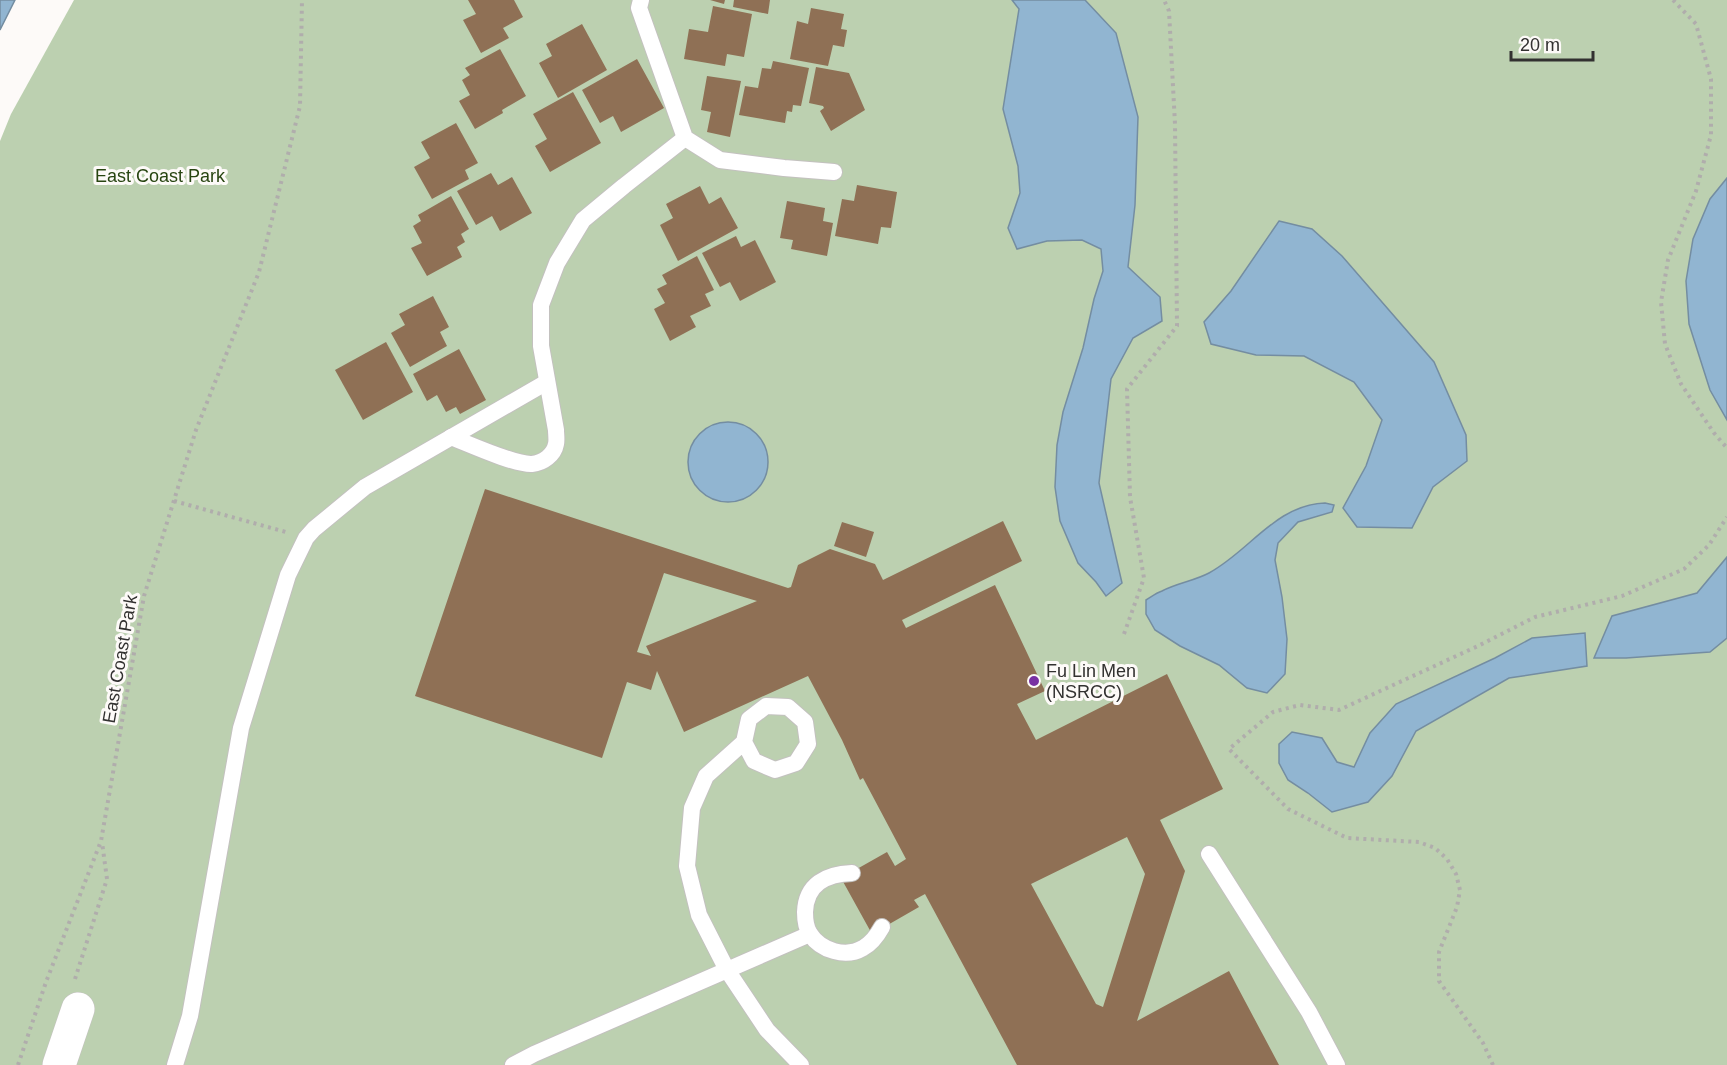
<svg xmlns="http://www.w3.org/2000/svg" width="1727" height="1065" font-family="Arial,sans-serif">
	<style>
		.green { fill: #bcd0b0 }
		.water { fill: #91b5d1; stroke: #748da1; stroke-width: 1.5 }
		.building { fill: #8f7055; fill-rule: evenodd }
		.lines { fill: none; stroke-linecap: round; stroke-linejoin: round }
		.lane-casing { stroke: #c3c1bf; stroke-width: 18 }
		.secondary-casing { stroke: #c3c1bf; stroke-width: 34 }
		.path { stroke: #b0adac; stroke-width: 4; stroke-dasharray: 3 4.5; stroke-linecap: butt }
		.lane { stroke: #fff; stroke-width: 16 }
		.secondary { stroke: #fff; stroke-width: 33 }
		.poi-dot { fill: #7930a3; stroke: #fdfaf8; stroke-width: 2 }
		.labels { text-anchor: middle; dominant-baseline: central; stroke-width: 6; stroke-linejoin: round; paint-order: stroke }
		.park-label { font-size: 18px; fill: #284511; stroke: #fdfaf8 }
		.street-label { font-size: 18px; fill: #323130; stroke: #fdfaf8 }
		.poi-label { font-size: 18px; fill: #323130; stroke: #fdfaf8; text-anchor: start }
	</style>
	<rect width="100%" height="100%" fill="#fdfaf8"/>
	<!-- green -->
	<path class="green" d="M74 0H1727V1065H0V141L11 114Z"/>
	<!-- water -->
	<g class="water">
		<path d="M0 0H15L0 30Z"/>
		<path d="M1012 0H1085L1116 33 1138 117 1135 205 1128 267 1160 297 1162 321 1133 338 1111 379 1099 483 1122 583 1106 596 1096 582 1078 563 1060 521 1055 487 1057 445 1063 412 1083 348 1094 299 1103 271 1101 249 1082 240 1047 241 1017 249 1008 228 1020 193 1018 166 1003 109 1019 9Z"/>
		<path d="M1727 178V420L1710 390 1689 324 1686 281 1693 239 1710 199Z"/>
		<path d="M1279 221 1312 229 1342 256 1434 362 1466 435 1467 461 1433 487 1412 528 1357 527 1343 508 1366 466 1382 420 1354 382 1304 356 1256 355 1211 344 1204 322 1231 291Z"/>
		<circle cx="728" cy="462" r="40"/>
		<path d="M1325 503 1334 505 1332 512 1298 522 1278 543 1275 560 1282 597 1287 639 1285 674 1267 693 1247 688 1219 665 1180 646 1155 630 1146 614V600C1151 597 1156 593 1162 591 1177 583 1194 581 1209 573 1250 551 1275 505 1325 503Z"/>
		<path d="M1727 557V638L1710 652 1626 658H1594L1612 616 1697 593Z"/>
		<path d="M1585 633 1587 666 1509 678 1416 731 1392 776 1368 802 1332 812 1308 793 1288 780 1279 763V744L1292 732 1322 738 1337 762 1354 767 1370 733 1396 704 1495 658 1532 638Z"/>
	</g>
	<!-- building -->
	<g class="building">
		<path d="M468 0H514L523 17 503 28 509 38 481 53 463 20 476 14Z"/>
		<path d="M710 0H725L724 4Z"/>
		<path d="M734 0H770L768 14 733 7Z"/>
		<path d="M713 6 752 14 744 57 727 54 725 66 684 59 689 29 708 32Z"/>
		<path d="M811 8 844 14 841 29 847 30 844 47 833 45 828 66 790 59 797 21 808 24Z"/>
		<path d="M582 24 607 70 558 98 539 63 552 56 546 44Z"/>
		<path d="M500 49 526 96 502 110 503 113 475 129 459 101 470 95 462 80 470 75 465 68Z"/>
		<path d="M637 59 664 108 621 132 613 116 600 123 582 90Z"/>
		<path d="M773 61 809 68 801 106 793 105 792 112 787 111 785 123 739 115 745 86 758 88 762 68 771 69Z"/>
		<path d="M816 67 849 73 865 110 831 131 820 111 824 108 823 106 809 103Z"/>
		<path d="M707 76 741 81 730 137 707 132 711 112 701 110Z"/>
		<path d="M573 92 601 143 550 172 535 146 547 139 533 114Z"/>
		<path d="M456 123 478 163 465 170 469 179 432 199 414 167 430 158 421 142Z"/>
		<path d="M491 173 498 185 512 177 532 213 500 231 492 216 476 225 457 191Z"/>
		<path d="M857 185 897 192 891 228 881 227 878 244 835 236 842 199 854 201Z"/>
		<path d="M700 186 709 204 721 197 738 228 678 261 660 225 673 218 666 204Z"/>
		<path d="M451 196 469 229 461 234 465 242 457 247 462 257 427 276 411 248 422 243 413 226 421 221 418 215Z"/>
		<path d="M787 201 825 208 823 221 833 223 827 256 791 249 793 240 780 238Z"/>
		<path d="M736 236 741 247 755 240 776 282 740 301 730 282 720 287 702 253Z"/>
		<path d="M697 256 714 290 705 294 711 306 690 316 696 327 670 341 654 309 665 303 657 289 667 284 662 275Z"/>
		<path d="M433 296 449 327 440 332 447 346 410 367 391 333 405 325 399 314Z"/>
		<path d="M386 342 413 392 363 420 335 370Z"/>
		<path d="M459 349 486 400 460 414 456 407 446 412 437 395 427 401 413 374Z"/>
		<path d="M485 489 788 588 791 587 798 565 830 549 875 564 883 580 1003 521 1022 561 902 620 906 628 995 585 1045 691 1017 704 1036 740 1167 674 1223 789 1160 820 1185 871 1137 1021 1229 971 1279 1065H1017L925 894 914 900 919 907 872 934 841 878 887 852 895 866 906 859 863 778 860 780 842 740 808 676 684 732 657 671 651 690 627 682 602 758 415 696ZM664 573 757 601 646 646 651 656 637 652ZM1127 837 1145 874 1103 1007 1096 1004 1031 884Z"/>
		<path d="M842 522 874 532 866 557 834 546Z"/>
	</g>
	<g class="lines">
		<!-- lane casing -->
		<g class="lane-casing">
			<g id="lane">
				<path d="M641 0 639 8 685 138 720 160 784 168 834 172"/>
				<path d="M451 437C469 444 515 465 532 464 543 463 554 455 556 444 557 440 556 434 556 430L541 346V305L557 263 583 220 624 186 685 138"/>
				<path d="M744 742 754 761 775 770 796 763 808 744 805 722 788 707 766 706 749 719 744 742 706 776 692 808 687 866 699 915 727 970 767 1030 801 1065"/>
				<path d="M1209 854 1309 1012 1337 1065"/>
				<path d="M852 873C826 874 806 884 805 912 805 920 806 928 810 934 821 951 846 958 863 948 872 943 877 936 882 927"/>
				<path d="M175 1065 190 1016 241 728 288 575 306 538 314 529 365 487 547 382"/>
				<path d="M513 1065 534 1054 810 934"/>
			</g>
		</g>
		<!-- secondary casing -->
		<g class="secondary-casing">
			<path id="secondary" d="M59 1065 78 1009"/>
		</g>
		<!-- path -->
		<g class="path">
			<path d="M1673 0 1696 24 1711 79V135L1696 191 1668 260 1661 302 1665 344 1681 384 1714 433 1727 448"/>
			<path d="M174 501 286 532"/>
			<path d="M1124 634 1144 578 1130 497 1127 389 1177 326 1175 124 1169 11 1164 0"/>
			<path d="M75 979 107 879 102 842"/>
			<path d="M18 1065 46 982 101 841 144 596 196 430 259 272 300 106 302 0"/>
			<path d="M1493 1065 1483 1043 1439 981V952L1457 907 1460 890 1456 874 1447 859 1435 848 1419 842 1347 838 1288 809 1229 749 1273 712 1300 705 1339 710 1478 646 1535 617 1622 596 1684 569 1709 545 1727 517"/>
		</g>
		<!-- lane -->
		<use href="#lane" class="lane"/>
		<!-- secondary -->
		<use href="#secondary" class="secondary"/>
	</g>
	<!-- markers -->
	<circle class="poi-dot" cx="1034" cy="681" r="6"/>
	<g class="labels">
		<!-- park labels -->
		<g class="park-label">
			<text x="160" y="176">East Coast Park</text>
		</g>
		<!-- street labels -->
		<g class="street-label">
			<text transform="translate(120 659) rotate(-80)">East Coast Park</text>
		</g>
		<!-- poi labels -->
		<g class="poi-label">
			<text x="1046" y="671">Fu Lin Men<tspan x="1046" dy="21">(NSRCC)</tspan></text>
		</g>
	</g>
	<!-- scale -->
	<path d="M1511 51v9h82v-9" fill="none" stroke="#323130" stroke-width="3"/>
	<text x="1520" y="51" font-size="18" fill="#323130" stroke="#fdfaf8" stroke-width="4.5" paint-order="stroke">20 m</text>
</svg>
